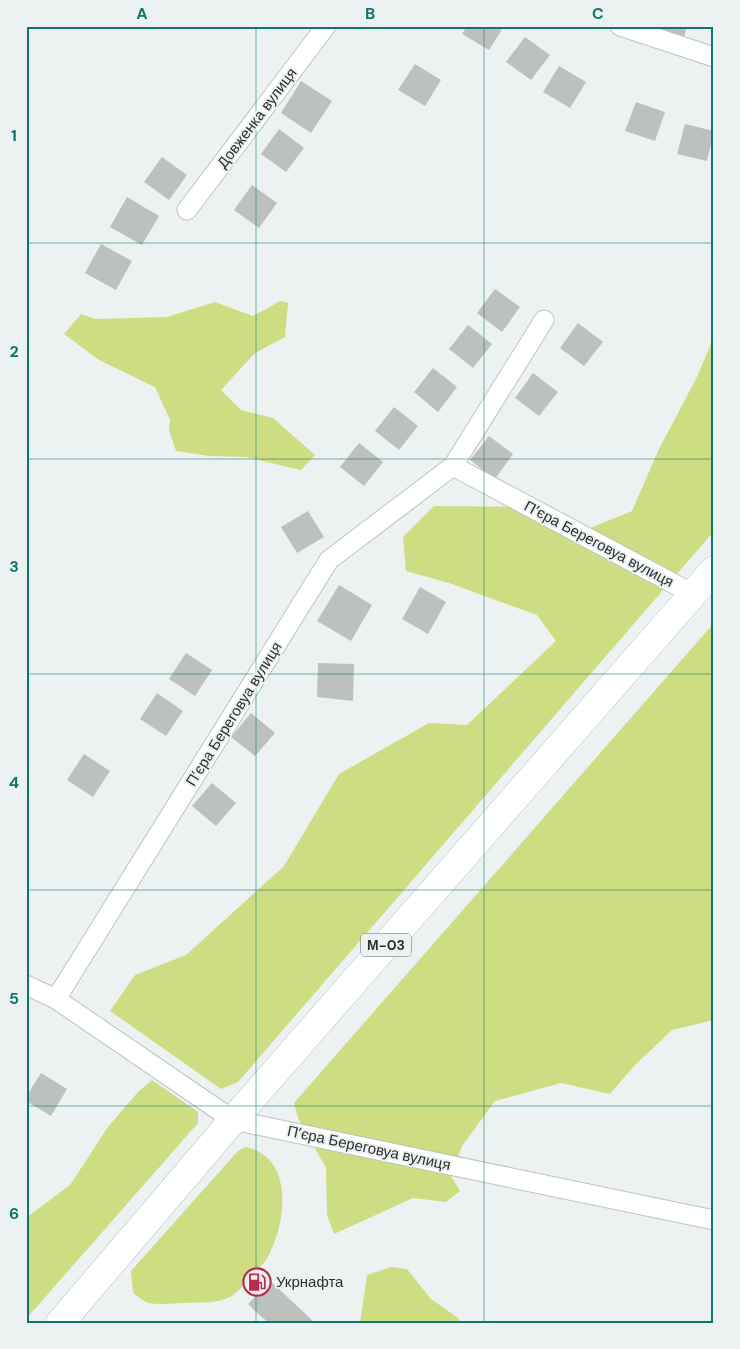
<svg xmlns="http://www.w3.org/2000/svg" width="740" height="1349" font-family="'DM Sans',sans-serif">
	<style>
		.green { fill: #cedc82 }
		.building { fill: #bdc1be }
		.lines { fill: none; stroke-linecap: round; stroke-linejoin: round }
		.minor-casing { stroke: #bdc3c2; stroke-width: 21 }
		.trunk-casing { stroke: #bdc3c2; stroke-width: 29 }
		.minor { stroke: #fff; stroke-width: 19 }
		.trunk { stroke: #fff; stroke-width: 28 }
		.grid { fill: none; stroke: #0f766e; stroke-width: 1; stroke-opacity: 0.55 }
		.labels { text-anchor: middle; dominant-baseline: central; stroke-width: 4; stroke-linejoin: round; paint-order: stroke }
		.shield { fill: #ecf2f1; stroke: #676a6a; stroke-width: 1 }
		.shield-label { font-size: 14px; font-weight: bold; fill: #2e3030 }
		.street-label { font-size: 15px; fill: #2e3030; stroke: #ecf2f1 }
		.poi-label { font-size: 15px; fill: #2e3030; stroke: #ecf2f1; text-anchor: start }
		.neatline { fill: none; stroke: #0f766e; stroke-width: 2 }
		.grid-label { font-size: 16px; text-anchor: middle; font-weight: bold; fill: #0f766e }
	</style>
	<rect width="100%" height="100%" fill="#ecf2f1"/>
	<!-- green -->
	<g class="green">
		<path d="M215 302 253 316 280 301 288 303 285 337 255 353 221 390 241 410 273 418 315 455 301 470 246 457 209 456 176 451 169 430 170 420 155 387 99 360 64 334 81 314 95 319 167 317Z"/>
		<path d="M714 336V531L238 1082 221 1089 110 1011 135 975 186 955 284 866 339 774 429 723 467 725 556 641 537 615 449 583 406 571 403 537 434 506 530 507 578 533 632 511 659 449 697 377Z"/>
		<path d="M714 623V1020L672 1030 634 1066 610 1094 561 1083 495 1101 462 1146 451 1176 460 1191 446 1202 413 1198 334 1234 327 1215 326 1168 298 1118 294 1103Z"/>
		<path d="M152 1080 198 1112V1123L26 1319V1218L70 1185 108 1127 138 1092Z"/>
		<path d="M246 1147C296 1158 286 1226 266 1260 261 1267 254 1273 248 1280 242 1287 235 1296 225 1299 213 1304 197 1302 184 1303 173 1303 160 1305 149 1303 144 1302 138 1296 133 1293L131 1271 238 1151Z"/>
		<path d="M391 1267 407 1269 431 1299 458 1318 460 1323H360L367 1275Z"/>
	</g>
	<!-- building -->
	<g class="building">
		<path d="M467 26H504L489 50 462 34Z"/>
		<path d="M656 26H687L683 41 654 32Z"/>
		<path d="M525 37 550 55 531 80 506 62Z"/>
		<path d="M415 64 441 80 425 106 398 90Z"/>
		<path d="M559 66 586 82 570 108 543 92Z"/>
		<path d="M301 81 332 101 311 133 281 113Z"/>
		<path d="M636 102 665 112 655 141 625 131Z"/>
		<path d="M685 124 714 131 707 161 677 154Z"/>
		<path d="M279 129 304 148 286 172 261 154Z"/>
		<path d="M162 157 187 175 169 200 144 182Z"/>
		<path d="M252 185 277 203 259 228 234 210Z"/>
		<path d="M127 197 159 216 142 245 110 227Z"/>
		<path d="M101 244 132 261 116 290 85 273Z"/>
		<path d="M495 289 520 307 502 332 477 313Z"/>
		<path d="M578 323 603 342 584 366 560 348Z"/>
		<path d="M468 325 492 344 473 368 449 349Z"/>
		<path d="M433 368 457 387 438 412 414 392Z"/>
		<path d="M533 373 558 392 539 416 515 398Z"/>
		<path d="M394 407 418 426 399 450 375 431Z"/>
		<path d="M489 436 513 454 495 479 470 460Z"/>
		<path d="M359 443 383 462 364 486 340 467Z"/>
		<path d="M308 511 324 537 297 553 281 527Z"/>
		<path d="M339 585 372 605 351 641 317 621Z"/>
		<path d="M420 587 446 602 428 634 402 619Z"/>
		<path d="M186 653 212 670 195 696 169 679Z"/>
		<path d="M318 663 354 664 353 701 317 697Z"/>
		<path d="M157 693 183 711 166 736 140 719Z"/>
		<path d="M251 713 275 733 255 756 231 737Z"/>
		<path d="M84 754 110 771 93 797 67 780Z"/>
		<path d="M212 783 236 803 216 826 192 806Z"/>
		<path d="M41 1073 67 1089 51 1116 26 1101V1097Z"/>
		<path d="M270 1281 280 1290 315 1323H269L256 1312 248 1304Z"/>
	</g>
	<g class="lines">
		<!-- minor casing -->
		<g class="minor-casing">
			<g id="minor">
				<path d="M620 26 714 57"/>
				<path d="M187 210 326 26"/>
				<path d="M453 466 693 594"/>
				<path d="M26 985 56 999 233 1120 714 1220"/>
				<path d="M56 999 329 560 453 466 544 320"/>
			</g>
		</g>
		<!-- trunk casing -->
		<g class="trunk-casing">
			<path id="trunk" d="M60 1323 233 1120 714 570"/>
		</g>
		<!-- minor -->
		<use href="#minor" class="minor"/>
		<!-- trunk -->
		<use href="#trunk" class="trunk"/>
	</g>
	<!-- grid -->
	<path class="grid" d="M256 26V1323M484 26V1323M26 243H714M26 459H714M26 674H714M26 890H714M26 1106H714"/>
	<!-- icons -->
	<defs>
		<g id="fuel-ring" transform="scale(1.4375)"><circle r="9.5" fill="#ecf2f1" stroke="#bb2b4b" stroke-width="1.5"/><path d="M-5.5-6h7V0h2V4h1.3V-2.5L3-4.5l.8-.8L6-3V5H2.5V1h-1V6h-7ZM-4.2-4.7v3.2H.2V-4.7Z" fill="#bb2b4b"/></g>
	</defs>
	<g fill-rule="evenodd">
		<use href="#fuel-ring" x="257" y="1282"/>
	</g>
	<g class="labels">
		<!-- shield labels -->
		<rect class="shield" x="361" y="933.5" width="50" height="23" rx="4"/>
		<g class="shield-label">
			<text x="386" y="945">М-03</text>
		</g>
		<!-- street labels -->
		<g class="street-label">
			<text transform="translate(257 118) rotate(-53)">Довженка вулиця</text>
			<text transform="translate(599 544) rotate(28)">П’єра Береговуа вулиця</text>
			<text transform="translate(234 714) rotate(-58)">П’єра Береговуа вулиця</text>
			<text transform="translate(369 1148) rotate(12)">П’єра Береговуа вулиця</text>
		</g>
		<!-- poi labels -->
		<g class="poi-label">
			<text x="276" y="1282">Укрнафта</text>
		</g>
	</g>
	<!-- border -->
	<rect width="740" height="1349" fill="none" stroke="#ecf2f1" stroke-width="55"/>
	<rect x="28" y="28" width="684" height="1294" class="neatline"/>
	<g class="grid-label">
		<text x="142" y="19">A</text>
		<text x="370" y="19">B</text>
		<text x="598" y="19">C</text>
		<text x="14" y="141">1</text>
		<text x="14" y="357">2</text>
		<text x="14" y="572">3</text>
		<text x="14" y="788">4</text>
		<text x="14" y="1004">5</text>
		<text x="14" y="1219">6</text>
	</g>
</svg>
